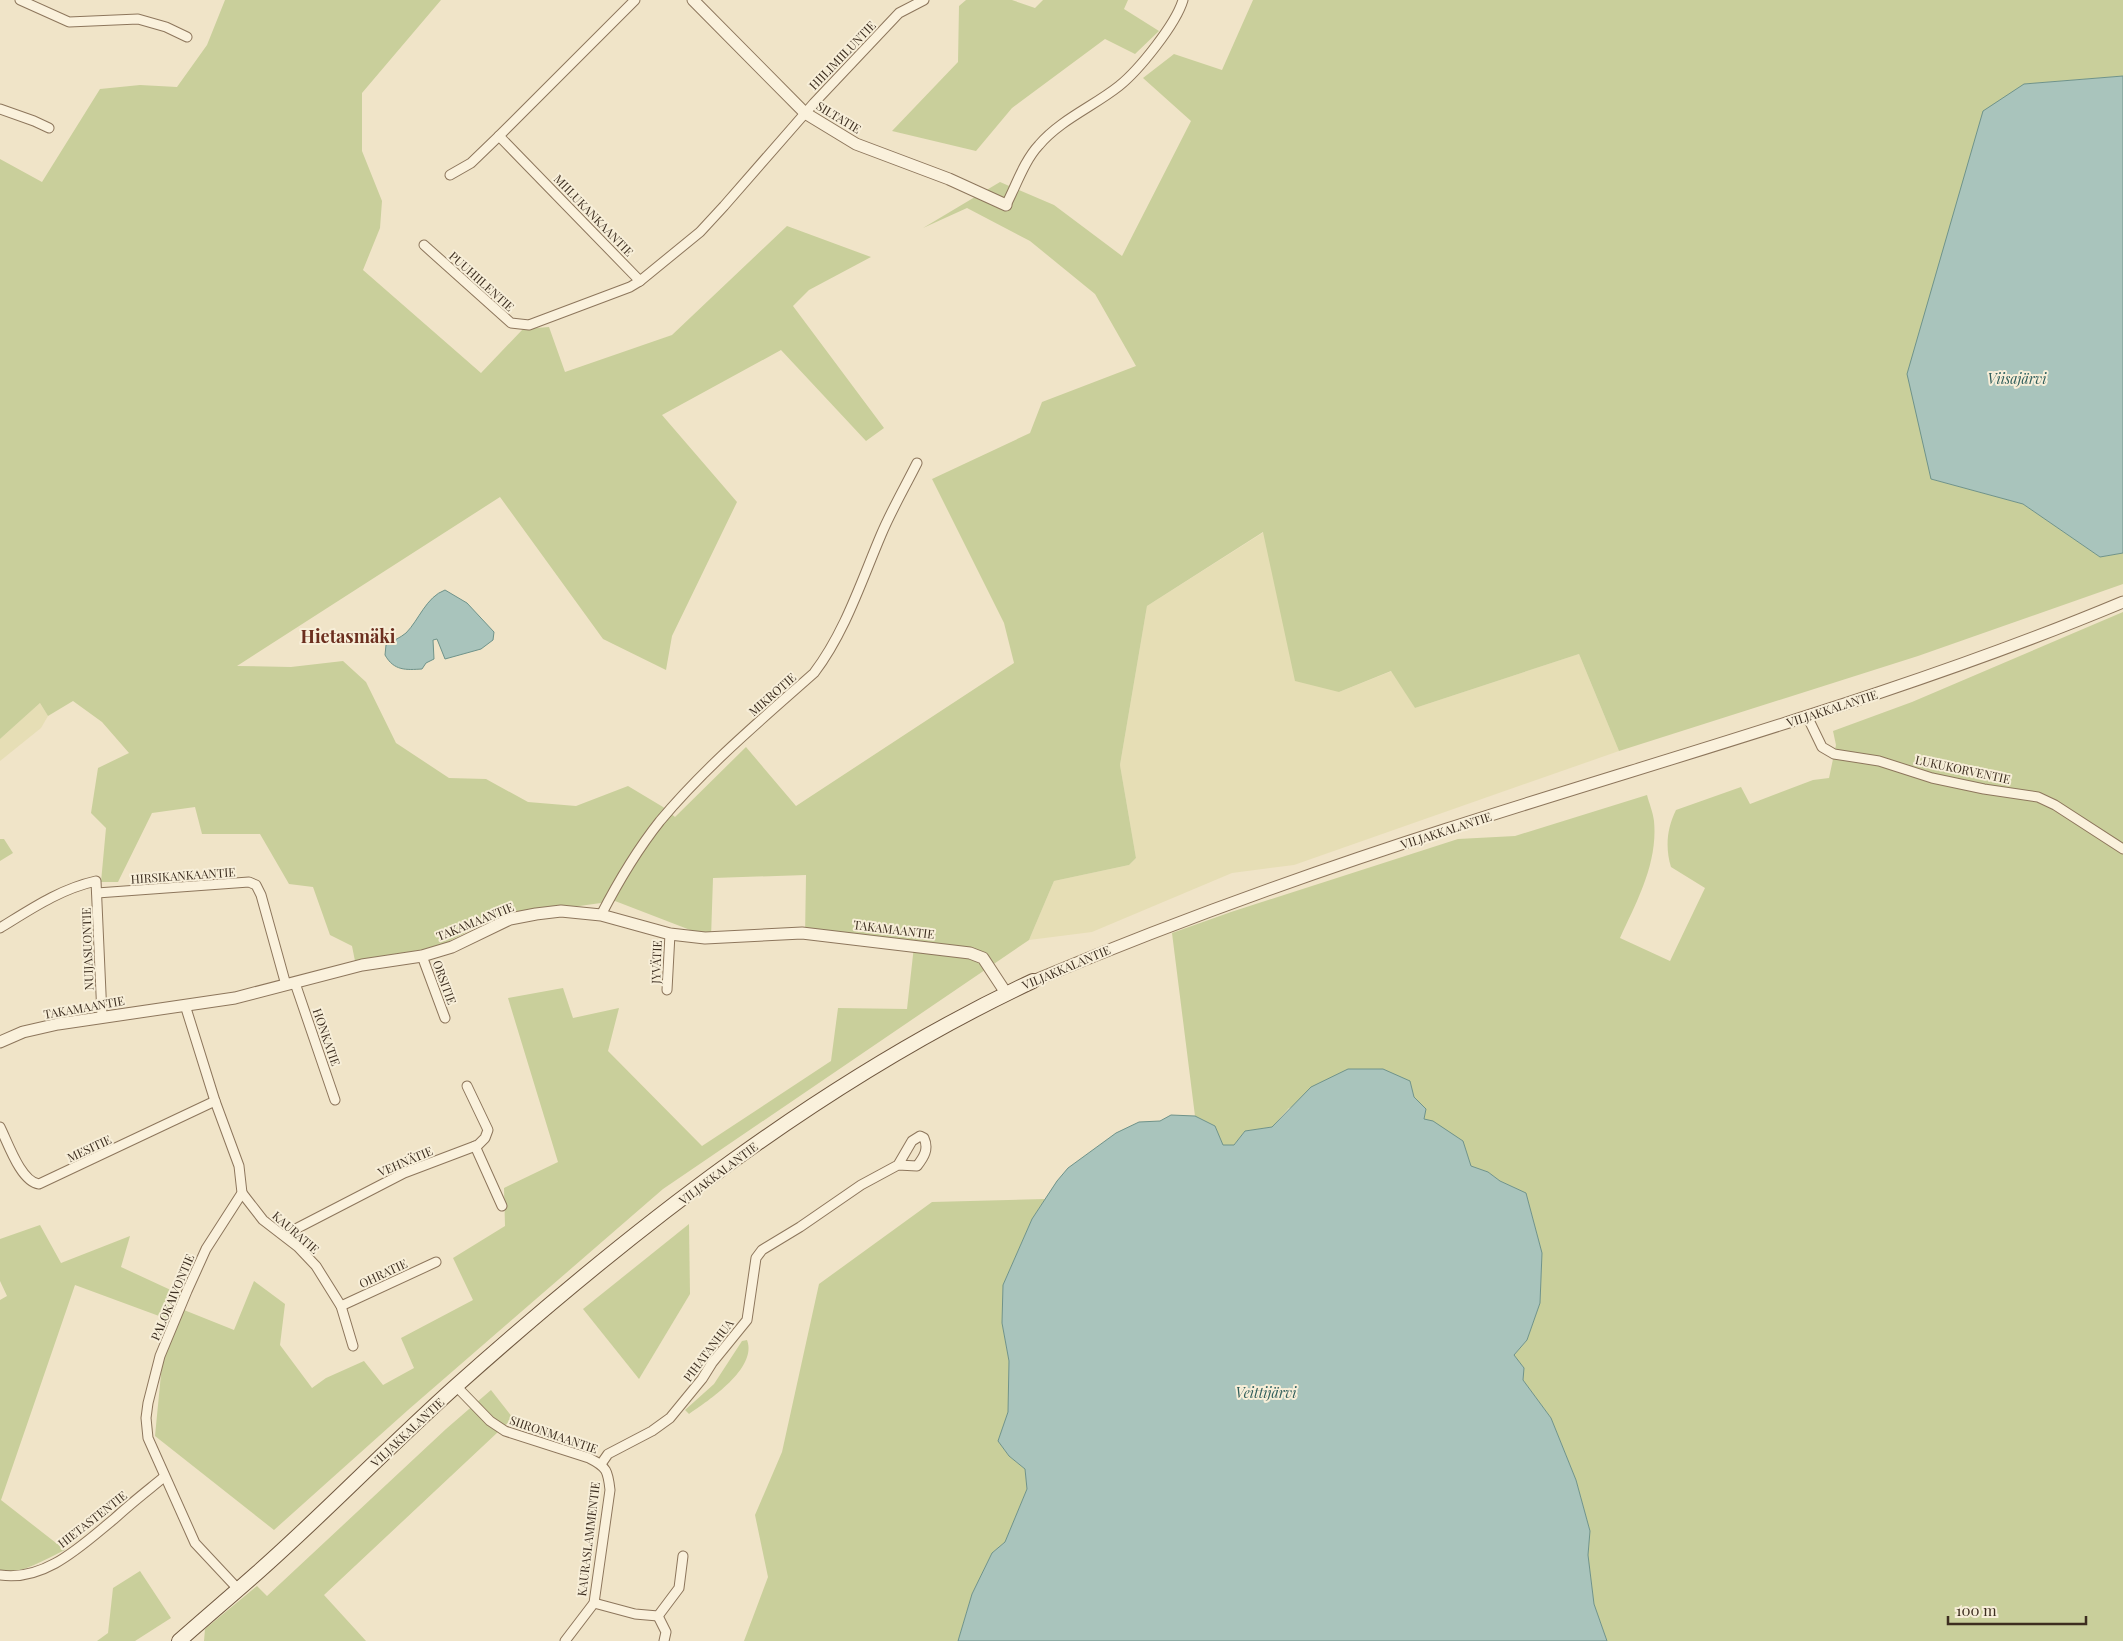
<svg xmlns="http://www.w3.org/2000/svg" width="2123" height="1641" font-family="'Playfair Display',serif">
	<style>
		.farmland { fill: #e6deb5 }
		.green { fill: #c9cf9b }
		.water { fill: #a9c4bc; stroke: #6f938a }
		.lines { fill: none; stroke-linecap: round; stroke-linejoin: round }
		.minor-casing { stroke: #8d765c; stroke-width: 11 }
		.tertiary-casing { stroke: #8d765c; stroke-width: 13 }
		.secondary-casing { stroke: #6f573f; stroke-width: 16 }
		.minor { stroke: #faf1dc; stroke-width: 9 }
		.tertiary { stroke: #faf1dc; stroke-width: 11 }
		.secondary { stroke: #faf1dc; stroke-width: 14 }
		.labels { text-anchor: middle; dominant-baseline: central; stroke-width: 4; stroke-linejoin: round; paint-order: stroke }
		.street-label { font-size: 12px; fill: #3d2e20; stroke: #f7eed8 }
		.water-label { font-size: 14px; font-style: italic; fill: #2f5d5a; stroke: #f7eed8 }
		.district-label { font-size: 18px; font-weight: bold; fill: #6b2e1e; stroke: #f7eed8 }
	</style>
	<rect width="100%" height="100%" fill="#f0e4c8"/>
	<!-- farmland -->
	<g class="farmland">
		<path d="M1264 532 1339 692 1392 671 1415 708 1579 654 1619 751 1294 865 1232 873 1092 932 1029 940 1054 881 1129 865 1136 858 1120 765 1147 606Z"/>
		<path d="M40 703 48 716 41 728 0 761V739Z"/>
	</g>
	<!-- green -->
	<g class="green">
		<path d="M225 0H441L362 93V151L382 201 380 228 363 270 481 373 523 329 549 327 565 372 672 335 787 226 871 257 809 290 793 306 884 428 866 441 781 350 662 415 737 502 672 636 666 670 603 639 500 497 237 666 291 667 343 661 366 682 396 743 449 778 486 779 528 802 576 806 628 786 663 807 675 817 746 747 796 806 1014 663 1004 623 932 479 1030 433 1042 402 1136 366 1095 294 1030 241 967 208 923 228 1000 182 1054 205 1122 256 1191 121 1143 78 1174 54 1222 70 1253 0H2123V76L2024 84 1931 479 2023 504 2100 557 2123 553V584L1918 656 1619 751 1579 654 1415 708 1391 671 1339 692 1295 681 1263 532 1147 606 1120 765 1136 858 1129 865 1054 881 1029 940 663 1189 408 1410 274 1530 155 1436 162 1364 178 1323 75 1285 1 1500 65 1550C47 1558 20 1576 0 1571V1300L7 1296 0 1281V1239L40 1225 61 1263 130 1236 121 1267 188 1298 184 1310 234 1330 254 1281 285 1304 280 1345 312 1388 326 1378 364 1361 383 1385 414 1368 401 1338 473 1300 453 1258 505 1226 504 1188 558 1162 508 998 563 988 573 1018 619 1008 608 1051 702 1146 831 1061 838 1008 907 1009 914 946 805 937 806 875 713 878 711 938 615 901 494 918 438 947 355 961 352 946 330 935 313 887 289 884 260 834H202L195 807 152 813 118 882H101L106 828 91 813 98 768 129 753 102 722 73 701 48 716 40 703 0 739V159L42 182 100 89 140 85 177 87 207 45Z"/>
		<path d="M966 0H1012L1035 8 1043 0H1128L1124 9 1159 31 1135 54 1105 39 1012 108 976 151 892 131 958 62 959 6Z"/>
		<path d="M2123 612V1641H1607L1594 1604 1588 1555 1590 1531 1576 1480 1551 1418 1523 1380 1524 1368 1514 1355 1527 1340 1540 1303 1542 1253 1526 1193 1500 1181 1488 1172 1471 1166 1463 1141 1424 1119 1426 1109 1414 1097 1410 1081 1289 1108 1272 1127 1245 1131 1234 1145 1223 1146 1215 1126 1195 1116 1172 933 1231 912 1458 839 1515 836 1647 795C1649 803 1653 812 1654 821 1658 863 1637 901 1620 938L1670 961 1705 888 1671 867C1665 847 1667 828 1676 810L1741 787 1750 804 1813 780 1829 778 1836 745 1833 731 1912 702Z"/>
		<path d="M0 839H4L13 853 0 861Z"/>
		<path d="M1045 1199 1032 1219 1003 1285 1002 1323 1009 1361 1008 1412 998 1441 1009 1456 1025 1469 1027 1489 1005 1542 992 1553 972 1594 958 1641H744L768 1577 755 1515 782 1452 819 1284 932 1202Z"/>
		<path d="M689 1224 690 1294 639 1379 583 1309Z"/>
		<path d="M747 1340C758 1368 708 1401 689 1414L685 1410 714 1384 742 1341Z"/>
		<path d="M491 1390 513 1418 324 1595 366 1641H204L205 1629 257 1586 267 1596 446 1429Z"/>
		<path d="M140 1571 171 1618 135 1641H97L108 1633 113 1588Z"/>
	</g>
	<!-- water -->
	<g class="water">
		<path d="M2123 76V553L2100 557 2023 504 1931 479 1907 374 1983 111 2024 84Z"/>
		<path d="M445 590 467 603 494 632 493 640 481 649 445 659 437 639 433 640 434 659 426 663 422 669C406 670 394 671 385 655L386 645C392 641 400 638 406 633 419 620 426 597 445 590Z"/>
		<path d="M1348 1069H1383L1410 1081 1414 1097 1426 1109 1424 1119 1433 1121 1463 1141 1471 1166 1488 1172 1500 1181 1526 1193 1542 1253 1540 1303 1527 1340 1514 1355 1524 1368 1523 1380 1551 1418 1576 1480 1590 1531 1588 1555 1594 1604 1607 1641H958L972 1594 992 1553 1005 1542 1027 1489 1025 1469 1009 1456 998 1441 1008 1412 1009 1361 1002 1323 1003 1285 1032 1219 1057 1181 1068 1168 1116 1133 1139 1122 1160 1121 1171 1115 1195 1116 1215 1126 1223 1145H1234L1245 1131 1272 1127 1311 1087Z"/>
	</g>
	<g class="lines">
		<!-- minor casing -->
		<g class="minor-casing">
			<g id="minor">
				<path d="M20 0 69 22 138 19 166 27 187 37"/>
				<path d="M635 0 499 136 640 281 700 232 724 206 814 103 899 13 924 0"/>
				<path d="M0 109 34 121 49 128"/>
				<path d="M450 175 471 163 499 136"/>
				<path d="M1006 205C1016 186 1024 161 1039 145 1060 120 1094 106 1119 86 1139 70 1176 24 1183 0"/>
				<path d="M424 245 511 323 529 325 630 287 640 281"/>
				<path d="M1807 716 1822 747 1834 754 1879 761 1932 778 1984 789 2038 797 2055 805 2123 849"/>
				<path d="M97 893 249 882 256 885 261 895 286 985"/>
				<path d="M601 915C618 882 637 850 660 821 706 766 761 720 814 673 845 632 861 582 881 535 891 511 905 487 917 463"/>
				<path d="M0 928C31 909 60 889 96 881L102 1016"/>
				<path d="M422 956 445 1018"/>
				<path d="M295 983 335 1100"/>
				<path d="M667 990 670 934"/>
				<path d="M185 1005 215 1101 239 1166 242 1193 206 1249 187 1291 160 1356 148 1403 146 1418 148 1438 195 1543 238 1589"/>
				<path d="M0 1127C8 1143 21 1182 39 1184L215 1101"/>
				<path d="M475 1146 502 1206"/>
				<path d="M242 1193 263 1220 298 1247 316 1266 341 1306 353 1346"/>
				<path d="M284 1235 404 1173 478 1145 485 1138 488 1130 467 1086"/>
				<path d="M341 1306 436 1262"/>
				<path d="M456 1386 490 1421 505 1431 589 1458C607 1467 608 1471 610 1490L594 1603 565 1641"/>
				<path d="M601 1464 608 1454 652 1431 670 1418 702 1379 712 1363 747 1320 756 1258 762 1250 800 1227 861 1185 898 1165 912 1141 920 1136 924 1138C929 1149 924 1157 917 1166L898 1165"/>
				<path d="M0 1575C45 1582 82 1545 114 1519 130 1504 147 1491 164 1477"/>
				<path d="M594 1603 635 1614 658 1616 679 1588 683 1556"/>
				<path d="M658 1616 666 1632 664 1641"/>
			</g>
		</g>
		<!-- tertiary casing -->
		<g class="tertiary-casing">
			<g id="tertiary">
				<path d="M693 0 805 113 856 144 949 179 1006 205"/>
				<path d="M1033 981C1169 924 1307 874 1447 829 1673 756 1903 694 2123 602"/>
				<path d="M0 1042 23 1032 58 1024 235 998 362 965 422 956 452 947 510 919 536 914 561 911 601 915 670 934 705 938 802 933 970 953 983 958 1006 993"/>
			</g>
		</g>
		<!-- secondary casing -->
		<g class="secondary-casing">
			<path id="secondary" d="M179 1641C205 1618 231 1596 257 1573 325 1513 388 1447 456 1386 631 1230 820 1081 1033 981"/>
		</g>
		<!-- minor -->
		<use href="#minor" class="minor"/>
		<!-- tertiary -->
		<use href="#tertiary" class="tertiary"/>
		<!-- secondary -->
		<use href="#secondary" class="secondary"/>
	</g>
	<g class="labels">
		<!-- street labels -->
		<g class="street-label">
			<text transform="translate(842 55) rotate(-46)">HIILIMIILUNTIE</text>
			<text transform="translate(839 117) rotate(31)">SILTATIE</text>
			<text transform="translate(594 215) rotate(46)">MIILUKANKAANTIE</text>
			<text transform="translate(482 281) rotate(42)">PUUHIILENTIE</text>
			<text transform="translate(772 694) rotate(-41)">MIKROTIE</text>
			<text transform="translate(1832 708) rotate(-18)">VILJAKKALANTIE</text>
			<text transform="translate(1963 769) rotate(12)">LUKUKORVENTIE</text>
			<text transform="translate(1446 830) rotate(-18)">VILJAKKALANTIE</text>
			<text transform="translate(183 875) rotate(-4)">HIRSIKANKAANTIE</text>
			<text transform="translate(475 921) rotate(-22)">TAKAMAANTIE</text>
			<text transform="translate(894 929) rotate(7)">TAKAMAANTIE</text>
			<text transform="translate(87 949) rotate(-92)">NUIJASUONTIE</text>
			<text transform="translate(656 962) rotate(-88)">JYVÄTIE</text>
			<text transform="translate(1066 967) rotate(-23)">VILJAKKALANTIE</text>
			<text transform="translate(445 982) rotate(70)">ORSITIE</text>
			<text transform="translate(84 1007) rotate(-10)">TAKAMAANTIE</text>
			<text transform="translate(327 1037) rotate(71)">HONKATIE</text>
			<text transform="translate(89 1148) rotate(-25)">MESITIE</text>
			<text transform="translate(405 1161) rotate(-23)">VEHNÄTIE</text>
			<text transform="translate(718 1173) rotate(-37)">VILJAKKALANTIE</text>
			<text transform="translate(296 1232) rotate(41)">KAURATIE</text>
			<text transform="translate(383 1273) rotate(-25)">OHRATIE</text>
			<text transform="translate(172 1297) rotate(-67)">PALOKAIVONTIE</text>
			<text transform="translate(708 1350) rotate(-53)">PIHATANHUA</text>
			<text transform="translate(407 1432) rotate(-43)">VILJAKKALANTIE</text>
			<text transform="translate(554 1434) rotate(19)">SIIRONMAANTIE</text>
			<text transform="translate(92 1519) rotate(-38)">HIETASTENTIE</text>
			<text transform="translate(588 1539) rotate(-83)">KAURASLAMMENTIE</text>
		</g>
		<!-- water labels -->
		<g class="water-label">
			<text x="2017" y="378">Viisajärvi</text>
			<text x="1266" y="1392">Veittijärvi</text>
		</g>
		<!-- district labels -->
		<g class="district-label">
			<text x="348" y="636">Hietasmäki</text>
		</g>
	</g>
	<!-- scale -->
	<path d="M1948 1616v8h138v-8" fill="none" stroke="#3d2e20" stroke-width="2.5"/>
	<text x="1956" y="1616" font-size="15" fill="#3d2e20" stroke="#f7eed8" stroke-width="4" paint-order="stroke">100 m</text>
</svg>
